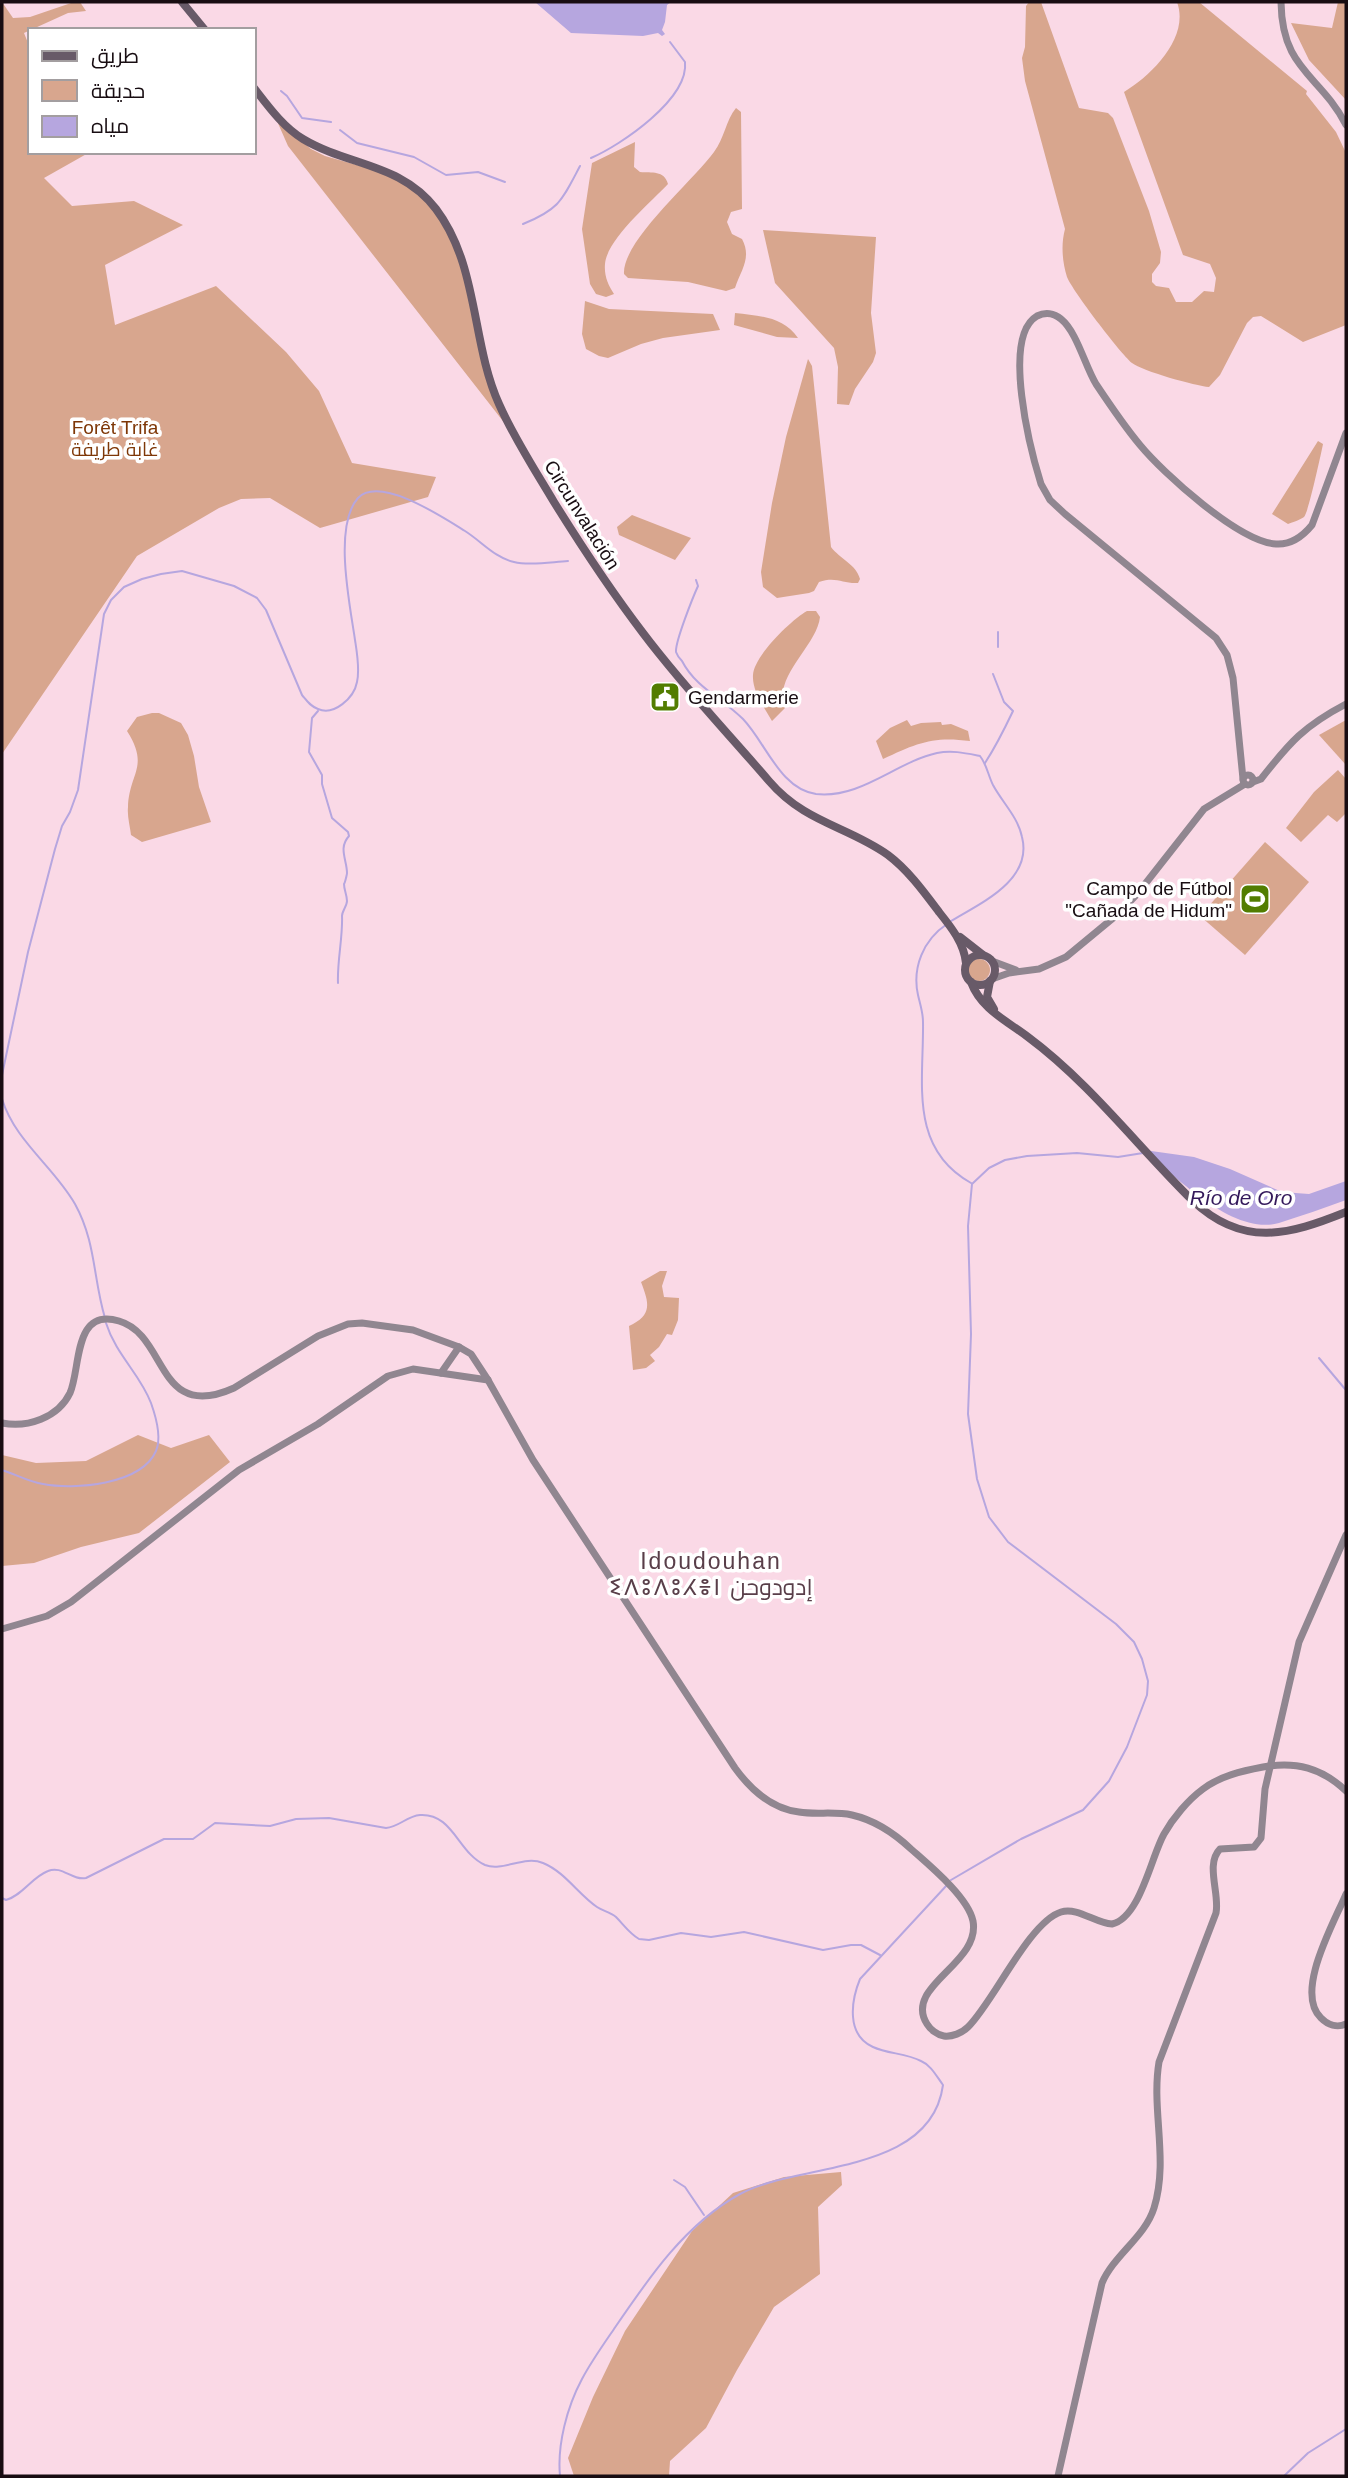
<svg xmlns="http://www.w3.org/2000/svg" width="1348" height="2478" font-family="Helvetica,Cairo,'Noto Sans Tifinagh',sans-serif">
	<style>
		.green { fill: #d8a68e }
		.water { fill: #b6a6df }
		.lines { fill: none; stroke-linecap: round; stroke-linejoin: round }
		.stream { stroke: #b6a6df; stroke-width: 2 }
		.tertiary { stroke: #908690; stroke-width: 7 }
		.secondary { stroke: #685a68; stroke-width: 8 }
		.labels { text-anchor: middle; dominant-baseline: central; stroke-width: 7; stroke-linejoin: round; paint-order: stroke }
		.park-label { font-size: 19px; fill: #7e3707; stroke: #fff }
		.street-label { font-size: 19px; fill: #180d12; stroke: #fff }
		.poi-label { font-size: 19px; fill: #180d12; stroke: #fff; text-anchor: start }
		.water-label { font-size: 21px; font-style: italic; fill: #34195b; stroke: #fff }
		.quarter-label { font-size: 23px; letter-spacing: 2px; fill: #593e49; stroke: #fff }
	</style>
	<rect width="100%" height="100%" fill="#fad9e6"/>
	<!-- green -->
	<g class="green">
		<path d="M2 2 13 18 30 17 74 2H80L86 11 68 13 24 33 30 48V152H90L44 178 72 206 134 201 183 225 105 265 115 325 216 286 286 352 319 391 352 463 436 477 428 497 320 528 270 498 241 499 219 508 137 556 2 754Z"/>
		<path d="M1029 2H1041L1079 108 1108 113 1113 118 1149 211 1161 252 1160 263 1152 274V282L1156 286 1169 288 1176 302H1192L1204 291 1214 292 1216 278 1210 264 1183 255 1124 92C1152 75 1190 37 1177 2H1199L1307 91 1306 94 1336 132 1346 153V325L1303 342 1261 316 1253 317 1247 323 1220 375 1209 387C1196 386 1142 371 1132 363 1120 353 1072 290 1067 277 1062 261 1061 244 1065 229L1025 81 1022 58 1025 47 1026 6Z"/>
		<path d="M1338 2H1346V100L1309 60 1291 23 1332 28Z"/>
		<path d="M736 108 741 112 742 209 731 212 727 222 732 234 742 239C752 258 741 270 735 288L726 291 688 282 628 278 624 274C622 241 693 181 714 152 724 139 726 120 736 108Z"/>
		<path d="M277 121 311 149 325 156 378 171 396 179 421 195 439 216 459 256 506 425 288 146Z"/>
		<path d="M635 142 634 167 640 172C652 173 664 170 668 184 651 202 607 239 605 264 604 276 608 285 614 294L606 297 596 294 590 284 582 229 592 163Z"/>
		<path d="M763 230 876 237 871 313 876 353 873 362 855 389 849 405 837 404 838 367 834 348 775 283Z"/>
		<path d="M585 301 609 309 713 314 720 330 663 338 641 344 608 358 599 356 586 349 582 334Z"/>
		<path d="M735 313C759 316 783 316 798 338L777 337 734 325Z"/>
		<path d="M808 359 812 366 831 547C840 559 856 564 860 579L858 583C843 584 836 576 819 582L814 591 809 593 777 598 763 587 761 572 772 503 786 437Z"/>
		<path d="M1318 441 1323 444C1321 454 1308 514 1304 517 1300 520 1293 522 1288 524L1272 514Z"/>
		<path d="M632 515 691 538 675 560 619 535 617 527Z"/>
		<path d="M807 611H816L820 617C817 646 772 677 785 708L772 721C764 707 752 691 753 675 754 656 791 620 807 611Z"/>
		<path d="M152 713H159L181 723 188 735 194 756 199 787 211 822 142 842 131 835C130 826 127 816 128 807 129 773 150 767 127 731L137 717Z"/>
		<path d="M907 720 911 726 921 723 941 722 942 725 951 724 968 731 970 741C933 736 917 743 883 759L876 741 890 728Z"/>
		<path d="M1346 720V765L1319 735Z"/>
		<path d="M1338 770 1346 779V813L1337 822 1328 815 1301 842 1286 828 1314 792Z"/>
		<path d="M1265 842 1309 882 1245 955 1200 916Z"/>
		<circle cx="979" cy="970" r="11"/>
		<path d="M660 1271H667L662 1286 664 1297 679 1298 678 1320 672 1335 667 1334 659 1347 650 1355 655 1361 646 1368 633 1370 629 1326C653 1315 649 1303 641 1282Z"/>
		<path d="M138 1435 171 1448 209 1435 230 1462 139 1533 81 1547 34 1563 2 1566V1455L36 1463 86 1461Z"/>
		<path d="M841 2172 842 2185 818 2207 820 2274 774 2307 737 2370 706 2428 670 2461 669 2476H574L568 2458 593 2397 625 2331 692 2231 733 2193 784 2177Z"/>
	</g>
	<!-- water -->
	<g class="water">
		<path d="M535 2H671L667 5 665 22 662 30 665 34 662 36 658 33 643 36 571 33Z"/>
		<path d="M1144 1150 1194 1157 1230 1169 1282 1192 1309 1194 1346 1181V1200C1324 1208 1301 1216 1279 1223 1233 1236 1175 1176 1144 1150Z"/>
	</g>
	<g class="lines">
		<!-- stream -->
		<g class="stream">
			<path d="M281 91 287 96 302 118 331 122"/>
			<path d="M340 130 357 143 414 157 446 175 478 172 505 182"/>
			<path d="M591 158C621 145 689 99 685 62L670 42"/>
			<path d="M523 224C560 209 562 200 580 166"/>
			<path d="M696 580 698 586C693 597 675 642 676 652 677 655 680 659 682 661 696 688 722 698 743 719 766 743 780 789 816 794 861 799 896 762 937 753 952 750 965 753 980 756 987 765 988 775 993 785 1002 802 1018 817 1022 837 1033 880 981 903 951 921"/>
			<path d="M998 647V632"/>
			<path d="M318 711 312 718 309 752 322 775V784L332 818 348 832 349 836C338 848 347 860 347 873 347 874 345 883 344 884 344 890 347 895 347 901 347 906 342 911 342 916 343 937 337 961 338 983"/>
			<path d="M985 763C996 746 1004 730 1013 711L1004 702 993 674"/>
			<path d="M947 924C923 940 912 968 918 995 920 1004 923 1012 923 1022 924 1081 908 1148 971 1183"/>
			<path d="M2 1075 28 952 55 849 62 826 70 812 78 790 104 614 111 600 124 587 142 579 161 574 182 571 234 586 257 598 266 610 302 695C307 701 310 706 318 709 334 716 354 698 357 682 360 669 357 653 355 640 350 605 333 526 358 498 380 475 444 518 465 531 481 541 495 558 514 562 530 566 551 562 568 561"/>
			<path d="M2 1099C15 1141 54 1167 75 1204 96 1242 93 1278 105 1318"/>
			<path d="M1319 1358 1345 1389"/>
			<path d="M2 1470C15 1474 29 1482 43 1484 74 1490 141 1485 156 1451 162 1437 156 1417 151 1403 140 1374 116 1355 106 1323"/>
			<path d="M951 1880 1021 1839 1083 1810 1109 1781 1127 1747 1147 1695 1148 1681 1142 1659 1134 1642 1116 1624 1008 1542 989 1517 977 1479 968 1414 971 1334 968 1226 972 1184 989 1168 1005 1160 1027 1156 1077 1153 1118 1157 1143 1153"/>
			<path d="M2 1898 6 1900C23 1895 32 1877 48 1871 62 1865 72 1881 86 1878L164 1839H193L215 1823 270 1826 296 1819 329 1818 386 1828C399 1827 407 1816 420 1815 453 1813 458 1853 485 1865 503 1872 524 1855 543 1863 565 1872 578 1894 597 1907 603 1911 610 1912 616 1917 624 1925 629 1933 639 1939L649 1940 681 1933 711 1937 744 1932 823 1950 851 1945H861L880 1955"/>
			<path d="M674 2180 685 2187 704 2215"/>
			<path d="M560 2476C557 2445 567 2407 582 2379 591 2362 603 2345 614 2329 648 2279 685 2224 740 2194 799 2162 931 2175 943 2085 937 2077 931 2065 921 2061 906 2053 888 2054 873 2047 846 2035 851 2001 860 1979L947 1885"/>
			<path d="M1284 2476 1308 2453 1346 2429"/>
		</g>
		<!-- tertiary -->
		<g class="tertiary">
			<path d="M1281 2C1282 71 1320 74 1346 125"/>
			<circle cx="1248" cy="780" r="5"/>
			<path d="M1243 779 1233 678 1227 655 1216 638 1065 514 1050 500 1041 484C1031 452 1001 337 1037 316 1045 312 1054 313 1061 319 1077 332 1085 366 1096 384 1110 405 1124 426 1140 445 1163 473 1239 542 1276 544 1291 545 1303 536 1312 525L1346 433"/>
			<path d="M1253 782 1261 779C1290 742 1304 726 1346 704"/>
			<path d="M992 961 1016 970"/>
			<path d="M992 979 1009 973 1039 969 1066 957 1118 914 1138 893 1204 809 1245 784"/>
			<path d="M441 1373 459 1347"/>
			<path d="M2 1423C27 1428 58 1418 70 1393 81 1368 73 1307 119 1321 168 1335 156 1423 234 1388L318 1336 348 1324 362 1323 413 1330 459 1347 471 1354 488 1380 533 1460 735 1768C751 1790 771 1809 799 1812 816 1815 834 1811 852 1815 874 1820 894 1833 911 1849 929 1865 968 1897 973 1921 981 1964 903 1986 927 2024 930 2029 937 2035 944 2036 952 2037 962 2033 968 2027 993 2003 1029 1922 1061 1912 1078 1907 1095 1923 1112 1924 1140 1918 1151 1857 1164 1834 1173 1818 1188 1800 1203 1789 1220 1776 1242 1771 1263 1767 1296 1761 1322 1768 1346 1791"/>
			<path d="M2 1629 47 1616 71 1602 239 1470 318 1424 388 1376 413 1369 488 1380"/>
			<path d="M1346 1894C1334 1923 1294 1992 1321 2018 1328 2025 1337 2028 1346 2024"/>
			<path d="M1058 2476 1102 2283C1114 2255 1145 2237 1154 2208 1169 2160 1151 2110 1159 2062L1216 1913C1220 1894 1205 1864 1220 1849L1254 1847 1261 1838 1265 1789 1299 1642 1346 1535"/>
		</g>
		<!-- secondary -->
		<g class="secondary">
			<path d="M182 2 205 30"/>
			<path d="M254 88C268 106 283 127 303 139 348 166 401 163 436 209 479 266 471 342 499 404 514 438 535 470 554 502 582 547 611 591 643 633 682 685 727 732 769 781 805 823 847 826 888 855 908 870 924 892 939 912 951 927 964 943 966 963"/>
			<path d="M960 937 983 955"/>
			<circle cx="980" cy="970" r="15"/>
			<path d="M990 981 987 997 994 1009"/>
			<path d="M971 982C981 1009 1007 1021 1028 1037 1090 1083 1138 1147 1193 1201 1243 1248 1289 1235 1346 1212"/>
		</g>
	</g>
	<!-- icons -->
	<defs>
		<g id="civic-square" transform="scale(1.575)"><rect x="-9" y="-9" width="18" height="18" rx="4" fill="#527d01" stroke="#fff"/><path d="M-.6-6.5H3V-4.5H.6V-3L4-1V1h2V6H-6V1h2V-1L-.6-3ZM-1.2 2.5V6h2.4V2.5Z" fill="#fff"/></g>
		<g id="stadium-square" transform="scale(1.575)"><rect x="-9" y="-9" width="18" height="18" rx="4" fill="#527d01" stroke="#fff"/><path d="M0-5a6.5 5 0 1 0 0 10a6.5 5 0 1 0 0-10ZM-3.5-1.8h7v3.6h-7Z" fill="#fff"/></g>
	</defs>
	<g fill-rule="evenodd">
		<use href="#civic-square" x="665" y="697"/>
		<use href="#stadium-square" x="1255" y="899"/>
	</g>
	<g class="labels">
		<!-- park labels -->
		<g class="park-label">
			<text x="115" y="427">Forêt Trifa<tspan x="115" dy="22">غابة طريفة</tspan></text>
		</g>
		<!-- street labels -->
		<g class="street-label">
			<text transform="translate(582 515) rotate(58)">Circunvalación</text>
		</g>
		<!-- poi labels -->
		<g class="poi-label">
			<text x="688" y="697">Gendarmerie</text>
			<text x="1232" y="888" text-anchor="end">Campo de Fútbol<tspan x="1232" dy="22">"Cañada de Hidum"</tspan></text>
		</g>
		<!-- water labels -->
		<g class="water-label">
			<text x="1241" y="1197">Río de Oro</text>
		</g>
		<!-- quarter labels -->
		<g class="quarter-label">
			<text x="711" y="1561">Idoudouhan<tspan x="711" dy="26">ⵉⴷⵓⴷⵓⵃⴻⵏ إدودوحن</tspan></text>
		</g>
	</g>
	<!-- border -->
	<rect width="1348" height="2478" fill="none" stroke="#180d12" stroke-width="7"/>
	<!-- legend -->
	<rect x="28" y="28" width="228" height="126" fill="#ffffff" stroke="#a39ea0" stroke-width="2"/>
	<rect x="42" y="51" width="35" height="10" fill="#685a68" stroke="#a39ea0" stroke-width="2"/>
	<text x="91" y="63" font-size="21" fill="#180d12">طريق</text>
	<rect x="42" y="80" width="35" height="21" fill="#d8a68e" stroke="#a39ea0" stroke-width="2"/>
	<text x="91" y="98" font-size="21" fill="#180d12">حديقة</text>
	<rect x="42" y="116" width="35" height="21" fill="#b6a6df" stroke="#a39ea0" stroke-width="2"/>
	<text x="91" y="133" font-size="21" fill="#180d12">مياه</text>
</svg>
